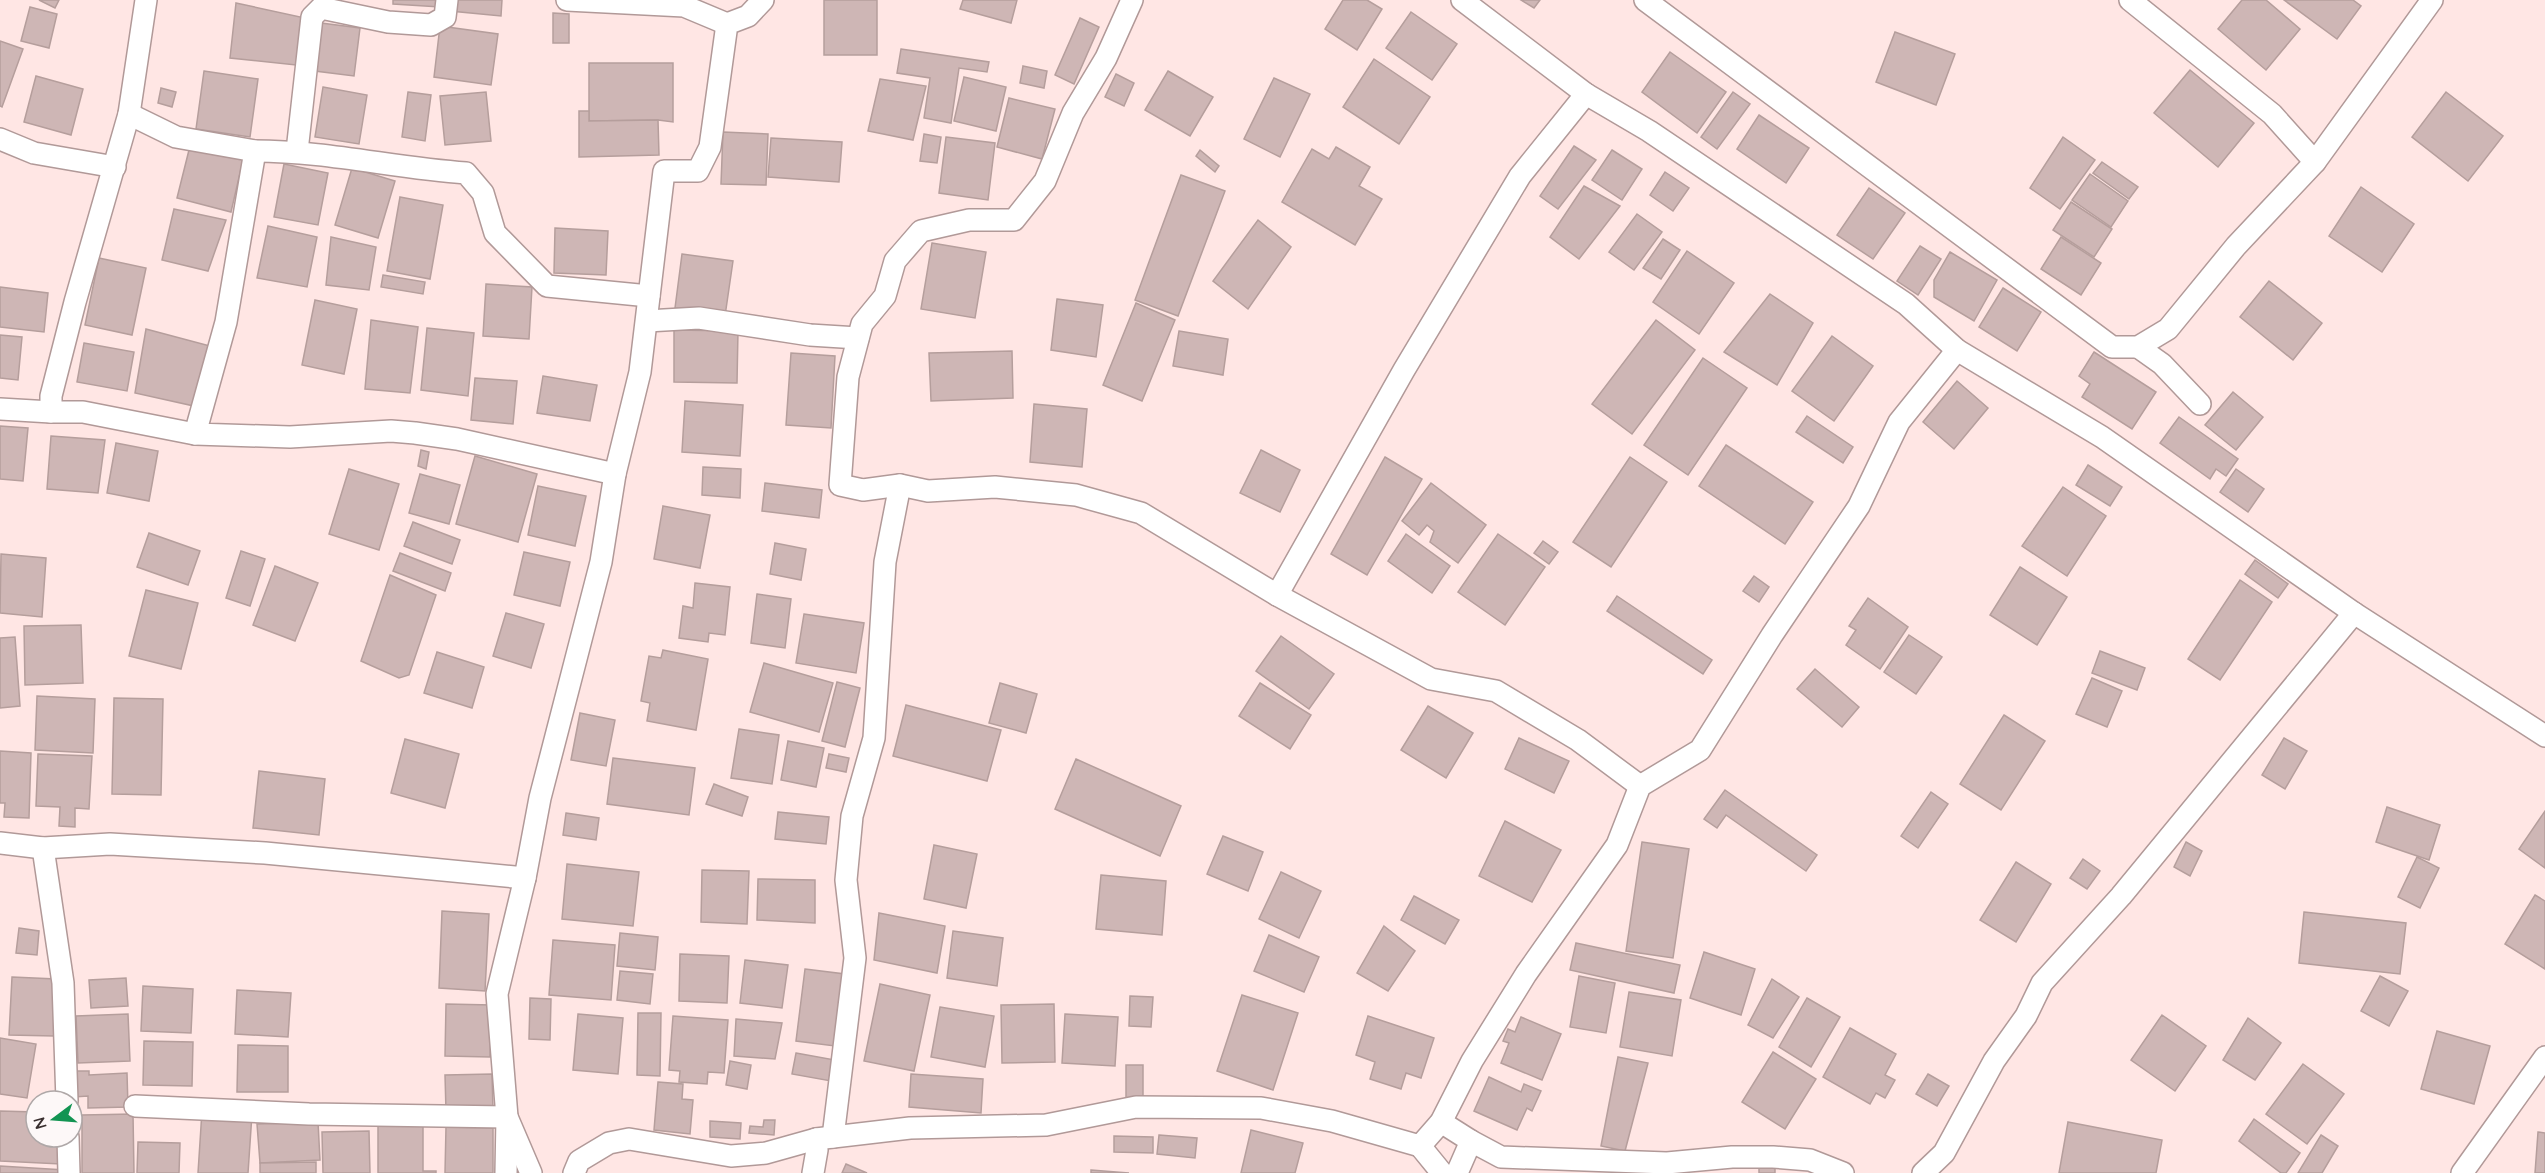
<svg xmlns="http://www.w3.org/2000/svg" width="2545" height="1173" font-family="Quicksand,sans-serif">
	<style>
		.building { fill: #ceb6b5; stroke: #b59e9c; stroke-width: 1.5 }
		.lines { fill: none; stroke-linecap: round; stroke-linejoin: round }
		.street-casing { stroke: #b19998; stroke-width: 24 }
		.street { stroke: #fff; stroke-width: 21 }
	</style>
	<rect width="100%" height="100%" fill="#ffe6e4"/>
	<!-- building -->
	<g class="building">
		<path d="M39 0H59L55 8Z"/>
		<path d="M393 0H440V7L393 4Z"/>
		<path d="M451 0H502L501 16 450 11Z"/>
		<rect x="824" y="0" width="53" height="55"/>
		<path d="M963 0H1017L1011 23 960 9Z"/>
		<path d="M1343 0H1367L1382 9 1357 50 1325 29Z"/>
		<path d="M1521 0H1540L1534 8Z"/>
		<path d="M2242 0H2266L2300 29 2266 70 2218 29Z"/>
		<path d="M2284 0H2353L2361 6 2337 39Z"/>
		<path d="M236 3 305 18 296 65 230 58Z"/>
		<path d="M30 7 57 14 49 48 21 41Z"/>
		<path d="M1411 12 1457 44 1432 80 1386 48Z"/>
		<path d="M553 13 569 14V43H553Z"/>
		<path d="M1080 18 1099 27 1074 84 1055 75Z"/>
		<path d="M321 23 360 28 354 76 315 71Z"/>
		<path d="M440 26 498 34 491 85 434 77Z"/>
		<path d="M1895 32 1955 54 1936 105 1876 82Z"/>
		<path d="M0 41 23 49 2 107 0 106Z"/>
		<path d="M901 49 989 62 987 72 959 68 951 123 924 118 930 78 897 73Z"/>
		<path d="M1670 52 1726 92 1697 133 1642 92Z"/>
		<path d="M1374 59 1430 97 1399 144 1343 107Z"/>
		<path d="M589 63H673V122L658 120 589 121Z"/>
		<path d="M1023 66 1047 71 1044 88 1020 83Z"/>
		<path d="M2190 70 2254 123 2218 167 2154 113Z"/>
		<path d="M204 71 258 79 250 137 196 129Z"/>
		<path d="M1168 71 1213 97 1190 136 1145 110Z"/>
		<path d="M1116 74 1134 83 1124 106 1105 97Z"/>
		<path d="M36 76 83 89 71 135 24 122Z"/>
		<path d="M964 77 1006 87 996 131 954 121Z"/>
		<path d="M1274 78 1310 94 1280 157 1244 139Z"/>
		<path d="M880 79 926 86 913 140 868 131Z"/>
		<path d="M323 87 367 95 359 144 315 137Z"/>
		<path d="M161 88 176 92 172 107 158 103Z"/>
		<path d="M408 92 431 95 425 141 402 137Z"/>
		<path d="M486 92 491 141 445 145 440 96Z"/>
		<path d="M1733 92 1750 104 1717 149 1701 137Z"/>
		<path d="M2446 92 2503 136 2468 181 2412 137Z"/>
		<path d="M1009 98 1055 109 1042 159 997 147Z"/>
		<path d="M579 111H589V121L658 120 659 155 579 157Z"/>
		<path d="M1759 115 1809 148 1786 183 1737 149Z"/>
		<path d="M723 132 768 134 766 185 721 184Z"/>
		<path d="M924 134 941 137 937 163 920 161Z"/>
		<path d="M946 137 995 143 988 200 939 193Z"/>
		<path d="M2063 137 2095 160 2060 209 2030 188Z"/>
		<path d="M771 138 842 142 839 182 768 177Z"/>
		<path d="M191 142 244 156 231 212 177 198Z"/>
		<path d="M1574 146 1596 160 1558 209 1540 196Z"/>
		<path d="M1336 147 1370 167 1359 186 1382 199 1355 245 1282 202 1312 149 1329 159Z"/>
		<path d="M1200 150 1219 166 1215 172 1196 156Z"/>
		<path d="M1612 150 1642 169 1622 200 1592 180Z"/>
		<path d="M2102 162 2138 187 2129 199 2093 173Z"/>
		<path d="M284 164 328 173 318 225 274 217Z"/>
		<path d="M352 168 395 181 378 238 335 225Z"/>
		<path d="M1665 172 1689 188 1673 211 1650 195Z"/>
		<path d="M2090 174 2128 201 2111 227 2072 200Z"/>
		<path d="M1181 175 1225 191 1178 316 1135 300Z"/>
		<path d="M1584 186 1620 206 1579 259 1550 237Z"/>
		<path d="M2361 187 2414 224 2382 272 2329 236Z"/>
		<path d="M1869 188 1905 213 1873 259 1837 235Z"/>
		<path d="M400 197 443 205 430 279 387 271Z"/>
		<path d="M2071 202 2112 229 2094 257 2053 230Z"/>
		<path d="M174 209 226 220 208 271 162 260Z"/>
		<path d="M1637 214 1662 232 1634 270 1609 252Z"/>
		<path d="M1258 220 1291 247 1248 309 1213 281Z"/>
		<path d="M268 226 317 237 307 287 257 278Z"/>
		<path d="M555 228 608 231 606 275 554 273Z"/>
		<path d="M331 237 376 247 369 290 326 285Z"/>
		<path d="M2061 237 2101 263 2081 295 2041 269Z"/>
		<path d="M1663 239 1680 250 1661 279 1643 268Z"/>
		<path d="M932 243 986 252 975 318 921 309Z"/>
		<path d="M1920 246 1941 259 1918 295 1897 281Z"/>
		<path d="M1687 251 1734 283 1699 334 1653 302Z"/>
		<path d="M1950 252 1997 280 1974 321 1934 297V280Z"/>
		<path d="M682 254 733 261 725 316 675 308Z"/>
		<path d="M99 258 146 268 132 335 85 325Z"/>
		<path d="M383 275 425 282 423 294 381 287Z"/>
		<path d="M2269 281 2322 323 2293 360 2240 317Z"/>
		<path d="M486 284 532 287 529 339 483 336Z"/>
		<path d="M0 287 48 293 44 332 0 327Z"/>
		<path d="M2003 288 2041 312 2017 351 1979 327Z"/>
		<path d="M1770 294 1813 323 1777 385 1724 352Z"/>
		<path d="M1057 299 1103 305 1096 357 1051 350Z"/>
		<path d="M315 300 357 309 344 374 302 365Z"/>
		<path d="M1136 303 1175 320 1142 401 1103 385Z"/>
		<path d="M371 320 418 327 410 393 365 389Z"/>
		<path d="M1656 320 1695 350 1632 434 1592 404Z"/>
		<path d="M427 328 474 333 468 396 421 390Z"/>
		<path d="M146 329 210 346 194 406 135 393Z"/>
		<path d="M674 330 738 331 737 383 674 382Z"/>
		<path d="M1179 331 1228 339 1223 375 1173 366Z"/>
		<path d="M0 335 22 337 18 380 0 378Z"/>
		<path d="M1832 336 1873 366 1834 421 1792 391Z"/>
		<path d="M84 343 134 352 127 391 77 382Z"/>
		<path d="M1012 351 1013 398 931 401 929 353Z"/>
		<path d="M2094 352 2156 392 2132 429 2082 397 2090 384 2079 376Z"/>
		<path d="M791 353 835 356 831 428 786 425Z"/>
		<path d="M1703 358 1747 388 1688 475 1644 445Z"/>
		<path d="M543 376 597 385 590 421 537 413Z"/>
		<path d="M475 378 517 381 513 424 471 420Z"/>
		<path d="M1957 381 1988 408 1954 449 1923 422Z"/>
		<path d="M2233 392 2263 417 2236 450 2205 425Z"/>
		<path d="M685 401 743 405 740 456 682 452Z"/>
		<path d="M1034 404 1087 409 1082 467 1030 462Z"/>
		<path d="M1807 416 1853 447 1843 463 1796 432Z"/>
		<path d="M2179 417 2238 459 2226 476 2216 469 2210 479 2160 443Z"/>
		<path d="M0 426 28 428 23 481 0 479Z"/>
		<path d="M51 436 105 440 98 493 47 489Z"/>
		<path d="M116 443 158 451 149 501 107 493Z"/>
		<path d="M1726 445 1813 502 1785 544 1699 486Z"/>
		<path d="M421 450 429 452 426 469 418 466Z"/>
		<path d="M1261 450 1300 470 1280 512 1240 493Z"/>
		<path d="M475 456 537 474 518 542 456 524Z"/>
		<path d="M1385 457 1422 479 1367 575 1331 554Z"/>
		<path d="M1630 457 1667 482 1611 567 1573 542Z"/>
		<path d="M2088 465 2122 487 2110 506 2076 485Z"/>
		<path d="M703 467 741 469 740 498 702 495Z"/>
		<path d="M349 469 399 484 379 550 329 534Z"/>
		<path d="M2236 469 2264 489 2248 512 2220 492Z"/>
		<path d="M420 474 460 485 449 524 409 513Z"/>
		<path d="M765 483 822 490 819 518 762 511Z"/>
		<path d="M1431 483 1486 525 1458 563 1430 542 1434 531 1427 525 1419 535 1402 521Z"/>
		<path d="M538 486 586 496 575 546 528 535Z"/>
		<path d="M2063 487 2106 516 2067 576 2022 546Z"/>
		<path d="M663 506 710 515 700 568 654 559Z"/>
		<path d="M413 522 460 540 452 564 404 546Z"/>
		<path d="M149 533 200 551 188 585 137 567Z"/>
		<path d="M1406 534 1450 566 1432 593 1388 561Z"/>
		<path d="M1498 534 1545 567 1505 625 1458 592Z"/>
		<path d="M1543 541 1558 552 1549 564 1534 553Z"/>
		<path d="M775 543 806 549 801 580 770 574Z"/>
		<path d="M241 551 265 559 250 606 226 598Z"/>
		<path d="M524 552 570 562 560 606 514 595Z"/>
		<path d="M400 553 451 573 445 591 393 571Z"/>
		<path d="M1 554 46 558 42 617 0 613Z"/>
		<path d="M2255 560 2288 584 2278 598 2245 574Z"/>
		<path d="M275 566 318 583 295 641 253 625Z"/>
		<path d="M2020 567 2067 597 2037 645 1990 615Z"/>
		<path d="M390 575 436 595 409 675 399 678 361 661Z"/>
		<path d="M1754 576 1769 587 1759 602 1743 591Z"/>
		<path d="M2240 580 2272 602 2220 680 2188 659Z"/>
		<path d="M695 583 730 587 725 635 709 633 708 642 679 638 683 606 693 608Z"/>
		<path d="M146 590 198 603 181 669 129 656Z"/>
		<path d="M757 594 791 599 785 648 751 643Z"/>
		<path d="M1617 596 1712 660 1703 674 1607 611Z"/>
		<path d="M1868 598 1908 627 1880 669 1846 645 1856 630 1849 626Z"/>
		<path d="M506 613 544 624 531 668 493 656Z"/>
		<path d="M804 614 864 623 856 673 796 663Z"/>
		<path d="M81 625 83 683 25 685 24 626Z"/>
		<path d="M1909 635 1942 657 1916 694 1884 672Z"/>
		<path d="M1281 636 1334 674 1309 709 1256 671Z"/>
		<path d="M15 637 20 706 0 708V638Z"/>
		<path d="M663 650 708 659 696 730 647 721 650 703 641 701 649 656 661 658Z"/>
		<path d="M2100 651 2145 668 2137 690 2092 673Z"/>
		<path d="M437 652 484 667 472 708 424 693Z"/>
		<path d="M764 663 833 683 819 732 750 712Z"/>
		<path d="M1815 669 1859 707 1842 727 1797 689Z"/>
		<path d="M2092 678 2122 691 2107 727 2076 714Z"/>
		<path d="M837 682 860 688 845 747 822 741Z"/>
		<path d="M1000 683 1037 694 1026 733 989 723Z"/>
		<path d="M1260 683 1311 715 1290 749 1239 716Z"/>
		<path d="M37 696 95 699 93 753 35 750Z"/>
		<path d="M114 698 163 699 161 795 112 794Z"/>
		<path d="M906 705 1001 730 987 781 893 756Z"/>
		<path d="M1428 706 1473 733 1446 778 1401 750Z"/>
		<path d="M580 713 615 720 606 766 571 760Z"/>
		<path d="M2004 715 2045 741 2001 810 1960 784Z"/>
		<path d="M739 729 779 735 772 784 731 778Z"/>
		<path d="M1519 738 1569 761 1554 793 1505 769Z"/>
		<path d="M2284 738 2307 751 2285 789 2262 775Z"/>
		<path d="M405 739 459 754 445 808 391 793Z"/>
		<path d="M788 741 824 748 816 787 781 780Z"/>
		<path d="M0 751 31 753 29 818 4 817 5 803H0Z"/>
		<path d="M38 754 92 756 89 809 75 808V827L59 826 60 807 36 806Z"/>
		<path d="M829 754 849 758 846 772 826 768Z"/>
		<path d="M613 758 695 768 689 815 607 804Z"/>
		<path d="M1076 759 1181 806 1160 856 1055 809Z"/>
		<path d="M259 771 325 779 319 835 253 828Z"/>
		<path d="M714 784 748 797 742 816 706 804Z"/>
		<path d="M1725 790 1817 855 1806 871 1726 815 1717 828 1704 819Z"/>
		<path d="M1931 792 1948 804 1918 848 1901 836Z"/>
		<path d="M2387 807 2440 825 2429 860 2376 842Z"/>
		<path d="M2545 811V868L2519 849Z"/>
		<path d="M778 812 829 817 826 844 775 839Z"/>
		<path d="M566 813 599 818 596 840 563 835Z"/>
		<path d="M1505 821 1561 850 1532 902 1479 876Z"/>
		<path d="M1223 836 1263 852 1248 891 1207 874Z"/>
		<path d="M1642 842 1689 849 1673 958 1626 951Z"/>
		<path d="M2186 842 2202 851 2190 876 2174 867Z"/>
		<path d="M934 845 977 854 966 908 924 899Z"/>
		<path d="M2417 857 2439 868 2420 908 2398 897Z"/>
		<path d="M2083 859 2100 871 2087 889 2070 878Z"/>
		<path d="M2016 862 2051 884 2016 942 1980 920Z"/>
		<path d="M567 864 639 872 633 926 562 919Z"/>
		<path d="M702 870 749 871 747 924 701 922Z"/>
		<path d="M1281 872 1321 891 1299 938 1259 919Z"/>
		<path d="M1101 875 1166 881 1162 935 1096 929Z"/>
		<path d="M758 879 815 880V923L757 920Z"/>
		<path d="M2535 895 2545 901V969L2505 944Z"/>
		<path d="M1414 896 1459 920 1445 944 1401 920Z"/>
		<path d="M442 911 489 914 485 991 439 988Z"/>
		<path d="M2304 912 2406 923 2400 974 2299 963Z"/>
		<path d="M879 913 945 926 937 973 874 960Z"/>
		<path d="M1384 926 1415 951 1388 991 1357 973Z"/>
		<path d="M19 928 39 931 37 955 16 953Z"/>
		<path d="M953 931 1003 938 997 986 947 978Z"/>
		<path d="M620 933 658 937 655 970 617 966Z"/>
		<path d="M1269 935 1319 957 1304 992 1254 971Z"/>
		<path d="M553 940 615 945 611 1000 549 995Z"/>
		<path d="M1576 943 1680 965 1674 993 1570 970Z"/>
		<path d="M1704 952 1755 969 1741 1015 1690 998Z"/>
		<path d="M680 954 729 956 727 1003 679 1001Z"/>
		<path d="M745 960 788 965 782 1008 740 1003Z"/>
		<path d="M805 969 845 974 835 1046 796 1041Z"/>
		<path d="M620 971 653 974 650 1004 617 1000Z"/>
		<path d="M1579 976 1615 983 1606 1033 1570 1027Z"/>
		<path d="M2380 976 2408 991 2389 1026 2361 1011Z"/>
		<path d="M12 977 56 979 54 1036 9 1035Z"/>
		<path d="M126 978 128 1006 91 1008 89 980Z"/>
		<path d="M1772 979 1799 997 1773 1038 1748 1025Z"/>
		<path d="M880 984 930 995 914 1071 864 1061Z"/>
		<path d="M143 986 193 989 191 1033 141 1031Z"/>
		<path d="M237 990 291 993 288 1037 235 1034Z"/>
		<path d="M1629 992 1681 1000 1672 1056 1620 1047Z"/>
		<path d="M1242 995 1298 1013 1273 1090 1217 1071Z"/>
		<path d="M1130 996 1153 997 1151 1027 1129 1026Z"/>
		<path d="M530 998 551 999 550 1040 529 1039Z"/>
		<path d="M1807 998 1840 1017 1811 1067 1779 1047Z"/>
		<path d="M446 1004 492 1005 490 1057 445 1056Z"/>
		<path d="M1054 1004 1055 1062 1002 1063 1001 1005Z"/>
		<path d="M940 1007 994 1016 985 1067 931 1057Z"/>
		<path d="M638 1013H661L660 1076 637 1075Z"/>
		<path d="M128 1014 130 1061 78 1063 76 1016Z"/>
		<path d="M578 1014 623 1018 618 1074 573 1070Z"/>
		<path d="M1065 1014 1118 1017 1115 1066 1062 1063Z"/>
		<path d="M2162 1015 2206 1046 2175 1091 2131 1060Z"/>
		<path d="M673 1016 728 1020 724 1073 708 1072 707 1084 679 1082 680 1071 669 1070Z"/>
		<path d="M1368 1016 1434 1038 1421 1078 1406 1073 1401 1089 1370 1079 1375 1062 1356 1055Z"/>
		<path d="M1521 1017 1561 1034 1542 1080 1501 1063 1509 1043 1503 1041 1508 1029 1515 1032Z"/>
		<path d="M2248 1018 2281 1043 2255 1080 2223 1060Z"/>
		<path d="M736 1019 782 1023 775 1059 734 1056Z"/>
		<path d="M1850 1028 1896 1054 1885 1075 1895 1080 1885 1098 1876 1093 1870 1104 1823 1077Z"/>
		<path d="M2437 1031 2490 1046 2474 1104 2421 1089Z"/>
		<path d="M0 1038 36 1044 27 1098 0 1094Z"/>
		<path d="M144 1041 193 1042 192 1086 143 1085Z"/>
		<path d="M238 1045 288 1046V1092H237Z"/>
		<path d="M1773 1052 1816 1079 1785 1129 1742 1102Z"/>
		<path d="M796 1053 835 1060 831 1081 792 1074Z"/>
		<path d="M1618 1057 1648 1063 1625 1151 1601 1146Z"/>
		<path d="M730 1061 751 1065 747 1089 726 1085Z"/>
		<path d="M2303 1064 2344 1094 2307 1144 2266 1114Z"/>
		<rect x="1126" y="1065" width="17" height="33"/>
		<path d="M73 1071H89V1075L127 1073 128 1107 88 1108V1096L74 1097Z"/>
		<path d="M492 1074 493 1110 446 1111 445 1075Z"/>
		<path d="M911 1074 983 1079 981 1113 909 1107Z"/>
		<path d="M1928 1074 1949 1086 1937 1106 1916 1094Z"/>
		<path d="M1489 1077 1521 1092 1524 1084 1541 1091 1532 1111 1527 1108 1517 1130 1474 1111Z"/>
		<path d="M658 1082 683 1084 682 1099 693 1100 690 1134 654 1130Z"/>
		<path d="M0 1111 36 1112V1137H62L61 1164 0 1161Z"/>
		<path d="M202 1111 252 1114 248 1173H198Z"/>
		<path d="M133 1114 134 1173H82V1115Z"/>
		<path d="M2254 1119 2300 1153 2286 1173H2281L2239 1141Z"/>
		<path d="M378 1120H423V1171H436V1173H378Z"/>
		<path d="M764 1120H775L774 1135 749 1133 750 1126 763 1127Z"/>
		<path d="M710 1121 741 1123 740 1139 710 1137Z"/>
		<path d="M318 1122 320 1160 260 1163 257 1124Z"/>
		<path d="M2068 1122 2162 1140 2156 1173H2059Z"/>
		<path d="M446 1127 493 1128V1173H445Z"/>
		<path d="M1251 1130 1303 1143 1295 1173H1241Z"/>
		<path d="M369 1131 370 1173H323L322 1132Z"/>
		<path d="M2538 1132 2545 1133V1173H2535Z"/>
		<path d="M1159 1135 1197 1138 1195 1158 1157 1154Z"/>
		<path d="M2321 1135 2338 1146 2322 1173H2298Z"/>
		<path d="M1114 1136 1153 1137V1153L1114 1152Z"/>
		<path d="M138 1142 180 1143 179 1173H137Z"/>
		<path d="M316 1162V1173H260V1163Z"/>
		<path d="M846 1164 867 1173H842Z"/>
		<path d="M0 1166 65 1170V1173H0Z"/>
		<path d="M1759 1167 1775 1168V1173H1759Z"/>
		<path d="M1091 1170 1129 1173H1091Z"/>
	</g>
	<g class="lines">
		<!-- street casing -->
		<g class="street-casing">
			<g id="street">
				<path d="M146 0 129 114 75 302 51 396V412H83L195 434"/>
				<path d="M567 0 684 6 727 24"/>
				<path d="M1132 0 1106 58 1073 113 1045 181 1014 220H969L921 231 895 261 885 296 862 324 848 377 840 485 863 490 900 485 928 491 995 487 1076 495 1141 513 1277 595 1431 679 1496 691 1578 740 1640 786"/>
				<path d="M1462 0 1586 94 1649 131 1906 304 1957 350 2102 437 2354 613 2545 736"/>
				<path d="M1645 0 2112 347H2138L2168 329 2236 246 2315 162 2432 0"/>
				<path d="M2130 0 2272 114 2315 162"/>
				<path d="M129 114 176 137 255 151 226 322 195 434 290 437 391 431 415 433 457 439 615 474"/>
				<path d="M0 139 34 153 115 167"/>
				<path d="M255 151C326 151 395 168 466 173L483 193 495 233 547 286 649 296"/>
				<path d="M297 151 312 17 321 8 388 22 431 25 445 17 447 0"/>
				<path d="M647 321 699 318 810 335 858 338"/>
				<path d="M2138 347 2162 364 2200 404"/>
				<path d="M0 409 51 412"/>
				<path d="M1277 595 1404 370 1520 176 1586 94"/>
				<path d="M0 843 43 848 110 844 265 853 525 878"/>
				<path d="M43 848 63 983 67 1101"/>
				<path d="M135 1106 309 1114 507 1117 531 1173"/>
				<path d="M1441 1122 1471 1141 1457 1173"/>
				<path d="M68 1137 69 1173"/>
				<path d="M833 1137 855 958 846 880 852 816 874 738 885 562 900 485"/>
				<path d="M1471 1141 1501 1157 1667 1163 1732 1157H1773L1810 1160 1843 1173"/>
				<path d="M1420 1146 1442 1173"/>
				<path d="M506 1173 507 1117 497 994 525 878 540 798 601 562 615 474 640 372 664 171H698L710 147 727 24 748 16 763 0"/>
				<path d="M574 1173 579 1161 609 1143 629 1139 731 1156 766 1153 816 1139 910 1128 1046 1125 1136 1107 1261 1108 1332 1121 1420 1146 1441 1122 1472 1061 1526 974 1617 845 1640 786 1700 750 1772 635 1859 506 1899 422 1957 350"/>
				<path d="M813 1173 817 1150 816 1139"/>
				<path d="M1923 1173 1944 1153 1994 1061 2026 1016 2042 983 2121 896 2354 613"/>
				<path d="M2462 1173 2545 1057"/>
			</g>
		</g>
		<!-- street -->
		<use href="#street" class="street"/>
	</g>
	<!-- north arrow -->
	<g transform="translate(54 1119) rotate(254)"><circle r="28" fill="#fdf8f8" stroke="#afa8a8" stroke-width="1.5"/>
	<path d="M0-4.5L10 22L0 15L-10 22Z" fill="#129452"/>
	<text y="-9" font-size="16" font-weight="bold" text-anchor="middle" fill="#392f2f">N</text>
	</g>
</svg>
